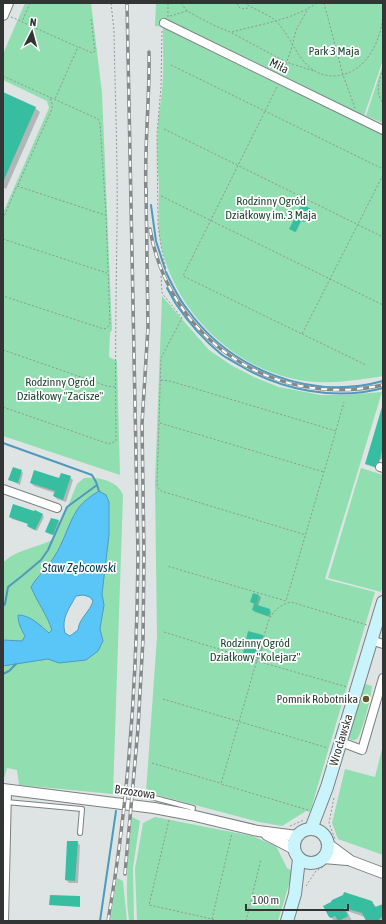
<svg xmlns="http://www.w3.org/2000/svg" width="386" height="924" font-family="'Asap Condensed',sans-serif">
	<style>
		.green { fill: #91deb0 }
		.water { fill: #59c6f7; stroke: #4e9abd; fill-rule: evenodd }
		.shadow { fill: #0003 }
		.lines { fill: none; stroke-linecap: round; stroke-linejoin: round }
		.stream { stroke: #4e9abd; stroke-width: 2 }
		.building { fill: #37bea1 }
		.service-casing { stroke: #7b8080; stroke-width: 6 }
		.minor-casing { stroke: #7b8080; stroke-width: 10 }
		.tertiary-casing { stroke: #7b8080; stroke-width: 12 }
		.secondary-casing { stroke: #7b8080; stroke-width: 14 }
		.path { stroke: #919595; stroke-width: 1; stroke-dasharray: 2 2; stroke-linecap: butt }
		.service { stroke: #fff; stroke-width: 4 }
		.minor { stroke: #fff; stroke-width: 8 }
		.tertiary { stroke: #fff; stroke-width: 10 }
		.secondary { stroke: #caf4fb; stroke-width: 12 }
		.rail-casing { stroke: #848888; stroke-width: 3.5 }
		.rail { stroke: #fff; stroke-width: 2; stroke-dasharray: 6; stroke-linecap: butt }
		.poi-dot { fill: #625b28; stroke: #fff; stroke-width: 1.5 }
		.labels { text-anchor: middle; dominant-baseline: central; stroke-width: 3.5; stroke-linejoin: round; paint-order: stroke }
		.park-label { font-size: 12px; fill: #1e4730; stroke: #fff }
		.street-label { font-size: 12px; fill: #333535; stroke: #fff }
		.poi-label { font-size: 12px; fill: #333535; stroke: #fff; text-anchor: end }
		.water-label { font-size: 13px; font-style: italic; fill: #0c3d51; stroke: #fff }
	</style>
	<rect width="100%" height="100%" fill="#dee4e4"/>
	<!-- green -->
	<g class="green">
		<path d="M25 3H91L102 93 112 330 110 333 109 357 117 361 120 475 3 436V213L49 108 47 101 3 80V54Z"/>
		<path d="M156 3H383V60L363 119 164 27 155 26Z"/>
		<path d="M163 28 383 135V376C353 381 320 386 290 378 224 362 168 302 159 233 158 219 159 203 159 188 158 168 156 147 158 127 158 115 161 103 162 91 164 70 163 49 163 28Z"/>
		<path d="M383 64V123L366 116Z"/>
		<path d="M162 296 209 350 231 365 256 378 279 387 321 395H345L382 392 325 579 375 592 310 812 306 811 282 826 259 822 146 792 157 637 155 483Z"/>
		<path d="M361 468 383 475V584L381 592 328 578Z"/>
		<path d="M84 478C98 477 117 480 123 495L113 794 19 785 17 770 7 768 3 782V666L48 659 59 663 103 641 100 629 104 605 102 594 109 535 63 542 53 558 38 576 31 587C37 602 46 615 52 630L49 633C40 625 30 615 18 615L22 631 25 636 22 641 3 640V563C16 549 38 548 54 539L77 484Z"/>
		<path d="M366 684 372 686C372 694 362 733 357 739 354 741 351 740 348 738V734L362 686Z"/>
		<path d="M383 745V855L338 839 332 823 345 769 375 777Z"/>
		<path d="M132 817 140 821 133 868 134 921H129C124 886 129 852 132 817Z"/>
		<path d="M155 817 252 836 276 846 287 868 293 871 278 921H137L135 869 143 823Z"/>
		<path d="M117 878 123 881 127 921H110Z"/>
	</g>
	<!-- water -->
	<path class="water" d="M99 491 106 495 109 502V535L102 594 104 605 100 629 103 641 98 651 86 660 59 663 48 659 3 666V640L22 641 25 636C21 629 18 623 18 615 30 615 40 625 49 633L52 630C47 615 37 602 31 587 38 575 47 568 54 557 64 542 68 524 77 510 82 502 91 496 99 491ZM83 595 90 597 93 601C90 612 79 618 78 630L70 636 65 633C61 618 69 609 76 596Z"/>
	<!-- shadow -->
	<g class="shadow">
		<path d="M3 93 35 108 40 112 6 189 3 187Z"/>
		<path d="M310 209 305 222 301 221 296 232 291 229Z"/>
		<path d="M383 408V459H381L376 468 366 464Z"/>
		<path d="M21 471 23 473 20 485 10 480Z"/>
		<path d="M70 477 73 480 66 502 57 499 54 496 55 493 34 486 31 483Z"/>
		<path d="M42 515 44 517 37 531 30 528 28 526 29 524 12 519 10 517Z"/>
		<path d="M58 521 60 523 55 536 48 533 46 532Z"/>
		<path d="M254 594 261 597 258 606 270 610 271 612 270 617 255 612 253 610 254 604 251 602Z"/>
		<path d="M262 636 265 639 260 659 248 656 245 653Z"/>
		<path d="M77 842 80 845 78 883H69L66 880Z"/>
		<path d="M371 901 377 908 383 905V921H364L366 919 365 917 347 911 352 921H334L330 916 325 907Z"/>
	</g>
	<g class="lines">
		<!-- stream -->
		<g class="stream">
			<path d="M151 205 156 241 165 269"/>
			<path d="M166 272C172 285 178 298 187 309 231 370 310 401 383 381"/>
			<path d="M167 288C170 293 173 299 176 304 188 322 204 340 221 354 226 358 233 361 239 365 281 390 335 401 383 388"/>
			<path d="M3 443 92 475 96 482 99 491"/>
			<path d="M3 606 5 604 8 587 22 576 41 560 48 550 67 507 97 485"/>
			<path d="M3 674 9 671 16 664"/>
			<path d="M100 921 116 811"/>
		</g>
	</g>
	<!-- building -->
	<g class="building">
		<path d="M3 92 36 107 3 182Z"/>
		<path d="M302 204 311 209 304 222 301 221 295 232 289 229Z"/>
		<path d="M382 407 383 408V447L379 462 376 463 375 467 365 464Z"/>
		<path d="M13 467 22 470 18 483 8 480Z"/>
		<path d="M34 470 59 478 61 473 71 476 63 500 53 496 55 491 30 483Z"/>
		<path d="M13 504 34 511 35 510 43 514 35 530 27 526 28 524 9 517Z"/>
		<path d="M51 518 59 520 53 535 45 532Z"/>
		<path d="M253 593 259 595 256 604 250 602Z"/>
		<path d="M254 604 270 609 268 616 252 610Z"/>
		<path d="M248 631 263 635 257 657 243 653Z"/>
		<path d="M67 841H78L75 881 65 880Z"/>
		<path d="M344 892 372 901 375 907 383 904V915L378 921H366L362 913 344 908 348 916 339 921H338L335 916 331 918 329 917 323 906 331 902 332 900 343 895Z"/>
		<path d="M50 895 80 896V907L49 905Z"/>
	</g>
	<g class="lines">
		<!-- service casing -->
		<g class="service-casing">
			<g id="service">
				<path d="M151 797 193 808 191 814"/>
				<path d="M6 802 82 809 80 833"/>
			</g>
		</g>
		<!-- minor casing -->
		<g class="minor-casing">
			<g id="minor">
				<path d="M164 23 383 130"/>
				<path d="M380 467 383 468"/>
				<path d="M3 489 57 508"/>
				<path d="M371 640 383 644"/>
				<path d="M341 742 362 750 383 678"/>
				<path d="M4 921 7 790"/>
			</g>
		</g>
		<!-- tertiary casing -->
		<g class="tertiary-casing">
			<g id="tertiary">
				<path d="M3 15 8 3"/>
				<path d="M3 789 154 808 191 815 258 831 297 836"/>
				<path d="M267 835 294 849"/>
				<path d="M328 844 351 861 383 873"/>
				<path d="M323 858 347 860"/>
			</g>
		</g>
		<!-- secondary casing -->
		<g class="secondary-casing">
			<g id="secondary">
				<circle cx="311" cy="846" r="17"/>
				<path d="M311 829 327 787 383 602"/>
				<path d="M287 921 295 894 299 859"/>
			</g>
		</g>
		<!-- path -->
		<g class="path">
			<path d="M30 3 22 22 78 47 55 99"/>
			<path d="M168 3V18"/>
			<path d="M181 3 187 11 213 25 230 32 286 62 314 71"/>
			<path d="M237 3C239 10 244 10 250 7"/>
			<path d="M244 3C251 7 271 16 276 21 296 41 300 77 336 76 346 75 356 70 363 63 378 47 384 25 383 3"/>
			<path d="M324 3 343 75 355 108"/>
			<path d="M170 16 187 11"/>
			<path d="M11 17 21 21"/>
			<path d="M162 31 161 87 157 134 158 225 161 246 166 269 165 272 161 275 162 293 182 318 161 358 157 484 158 488 161 491 306 535"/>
			<path d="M232 32C261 24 292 20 317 3"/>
			<path d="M79 47 92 53 95 51 91 18"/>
			<path d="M171 65 383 169"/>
			<path d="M383 69C379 80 375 93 383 103"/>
			<path d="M283 72 292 47 296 30 308 9"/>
			<path d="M3 76 98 119 100 124 106 215 110 324 107 328 104 329 3 296"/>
			<path d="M277 87 183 276 302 334 383 175"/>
			<path d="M164 129 383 237"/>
			<path d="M18 185 52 109V103L50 98"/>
			<path d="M161 196 383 305"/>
			<path d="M3 219 17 186 105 215"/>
			<path d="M3 239 107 273"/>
			<path d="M302 334 366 365"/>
			<path d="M3 350 107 386 115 387"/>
			<path d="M161 380 170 381 336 431 286 601 167 566"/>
			<path d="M3 407 109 444 116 441C115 371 116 300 117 229 118 163 115 96 114 30L111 3"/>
			<path d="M160 423 324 472"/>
			<path d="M336 430 344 402"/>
			<path d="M164 632 257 661 347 687"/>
			<path d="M163 699 328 748"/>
			<path d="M152 763 220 783"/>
			<path d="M334 798 329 823 335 839"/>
			<path d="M308 810 221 784 268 622C273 611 279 605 291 602L367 625"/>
			<path d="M169 820 149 905 212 919 232 833"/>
			<path d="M290 826 304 820"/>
			<path d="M306 886 316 871 323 867"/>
			<path d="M212 919 219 921"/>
			<path d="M246 921 261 859"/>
		</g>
		<!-- service -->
		<use href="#service" class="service"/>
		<!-- minor -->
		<use href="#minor" class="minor"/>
		<!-- tertiary -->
		<use href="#tertiary" class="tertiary"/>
		<!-- secondary -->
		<use href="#secondary" class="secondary"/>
		<!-- rail casing -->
		<g class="rail-casing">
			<g id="rail">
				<path d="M146 194C144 146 150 99 149 52"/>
				<path d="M150 229C169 340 274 409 383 385"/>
				<path d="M125 874 138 728 143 639 144 555 142 424 148 327 146 189"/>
				<path d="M108 921C129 800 137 678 138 555L127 3"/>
			</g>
		</g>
		<!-- rail -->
		<use href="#rail" class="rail"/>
	</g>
	<!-- markers -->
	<circle class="poi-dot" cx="366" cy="699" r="4"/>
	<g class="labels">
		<!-- park labels -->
		<g class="park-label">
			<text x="334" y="51">Park 3 Maja</text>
			<text x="271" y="201">Rodzinny Ogród<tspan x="271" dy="14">Działkowy im. 3 Maja</tspan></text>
			<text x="60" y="382">Rodzinny Ogród<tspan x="60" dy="14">Działkowy "Zacisze"</tspan></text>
			<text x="255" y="643">Rodzinny Ogród<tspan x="255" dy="14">Działkowy "Kolejarz"</tspan></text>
		</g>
		<!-- street labels -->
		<g class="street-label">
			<text transform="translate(279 66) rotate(26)">Miła</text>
			<text transform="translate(341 740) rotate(-73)">Wrocławska</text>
			<text transform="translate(135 792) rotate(8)">Brzozowa</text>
		</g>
		<!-- poi labels -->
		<g class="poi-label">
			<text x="358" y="699">Pomnik Robotnika</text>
		</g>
		<!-- water labels -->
		<g class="water-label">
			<text x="79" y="567">Staw Zębcowski</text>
		</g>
	</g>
	<!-- border -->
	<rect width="386" height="924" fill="none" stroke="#333535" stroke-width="8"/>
	<!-- north arrow -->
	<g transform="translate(32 32) rotate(6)" stroke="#ffffff" stroke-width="3" paint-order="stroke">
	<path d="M0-3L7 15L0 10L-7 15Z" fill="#333535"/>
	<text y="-6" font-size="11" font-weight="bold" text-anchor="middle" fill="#333535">N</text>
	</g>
	<!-- scale -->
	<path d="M246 904v6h102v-6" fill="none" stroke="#333535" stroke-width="2"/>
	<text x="252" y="904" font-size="12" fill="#333535" stroke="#ffffff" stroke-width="3" paint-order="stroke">100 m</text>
</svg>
